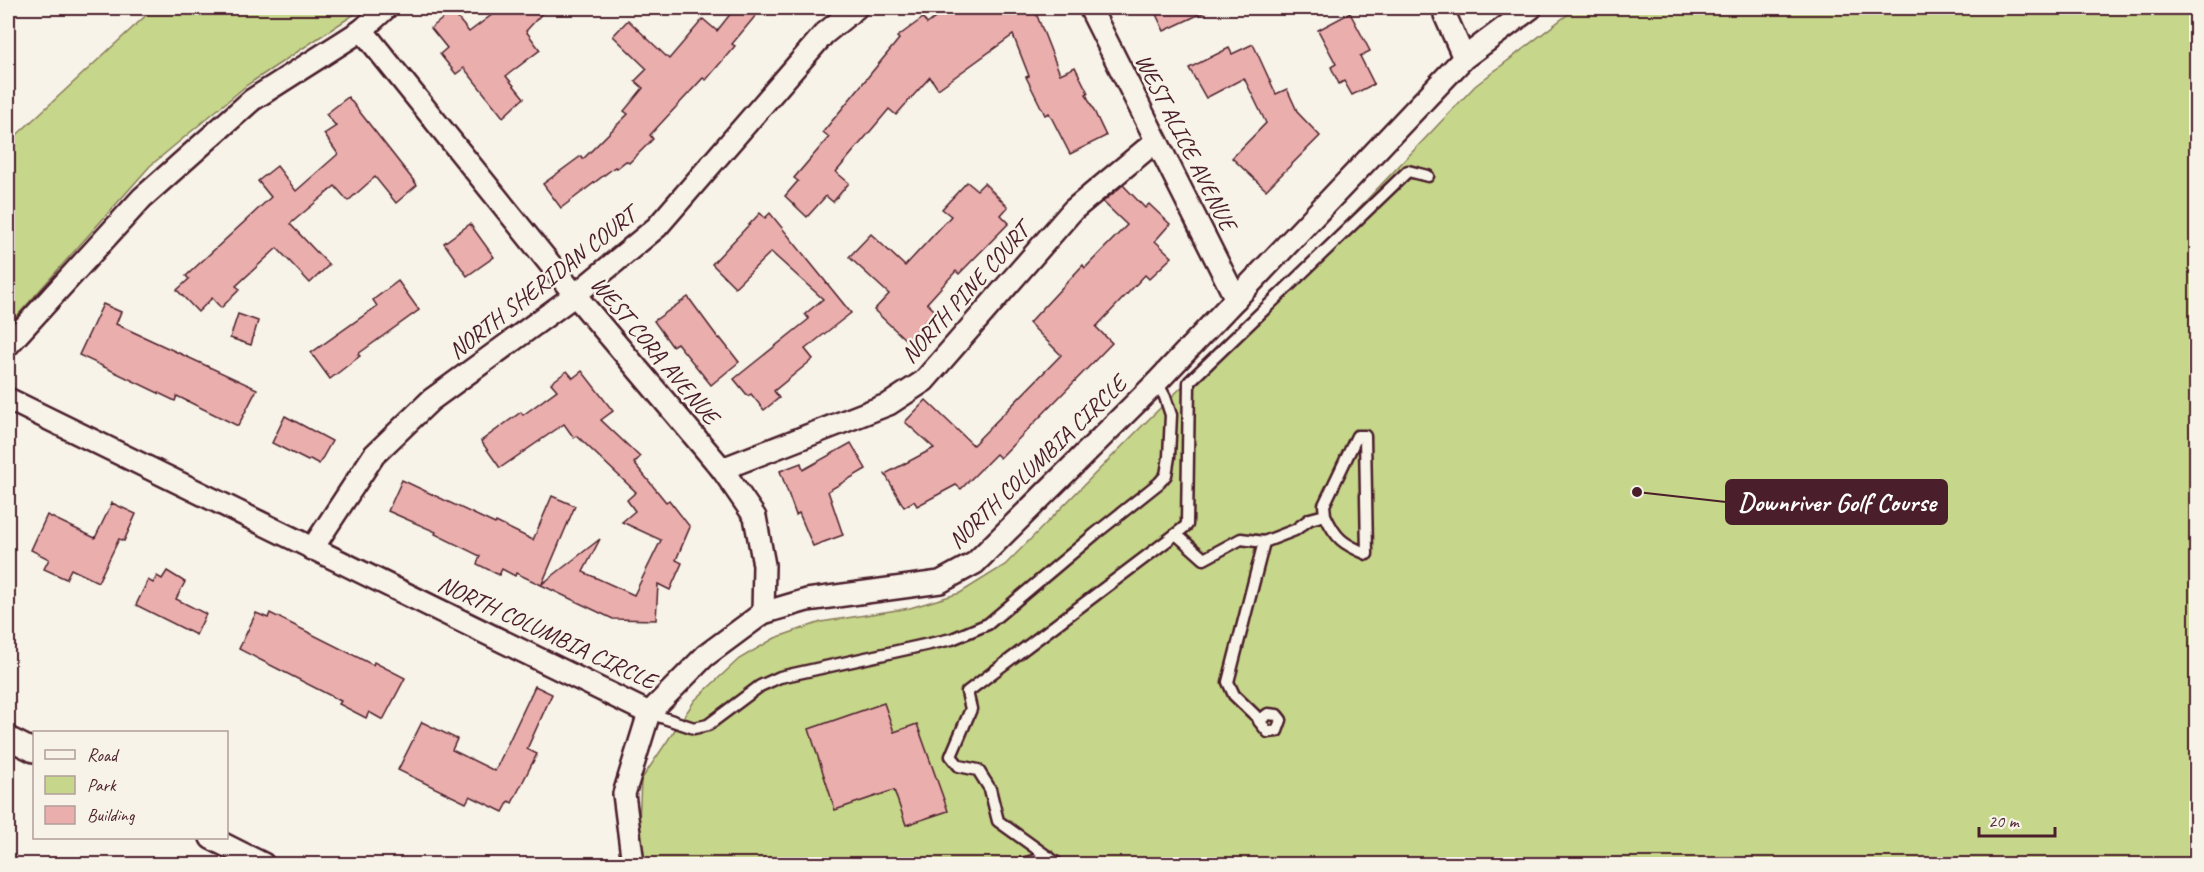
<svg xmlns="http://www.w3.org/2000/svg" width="2204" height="872" font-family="Caveat,sans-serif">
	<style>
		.green { fill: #c6d68a; stroke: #887a5a; stroke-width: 1.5 }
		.building { fill: #eaaead; stroke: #4a1f2b; stroke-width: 1.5 }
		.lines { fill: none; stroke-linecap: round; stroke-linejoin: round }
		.lane-casing { stroke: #4a1f2b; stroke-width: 15 }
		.street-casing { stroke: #4a1f2b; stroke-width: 26 }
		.lane { stroke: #f7f3e8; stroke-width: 10 }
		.street { stroke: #f7f3e8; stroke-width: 21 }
		.labels { text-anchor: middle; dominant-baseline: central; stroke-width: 5; stroke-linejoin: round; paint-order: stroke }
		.street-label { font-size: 24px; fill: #4a1f2b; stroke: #f7f3e8 }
		.leader { fill: none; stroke: #4a1f2b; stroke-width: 2 }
		.callout-dot { fill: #4a1f2b; stroke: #f7f3e8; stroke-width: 2 }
		.callout { fill: #4a1f2b; stroke: #4a1f2b; stroke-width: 2 }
		.callout-label { font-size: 26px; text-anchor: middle; font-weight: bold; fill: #fff }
	</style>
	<rect width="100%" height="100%" fill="#f7f3e8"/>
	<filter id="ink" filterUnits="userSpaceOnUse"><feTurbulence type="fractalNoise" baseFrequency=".0167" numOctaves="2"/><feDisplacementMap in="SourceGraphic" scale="12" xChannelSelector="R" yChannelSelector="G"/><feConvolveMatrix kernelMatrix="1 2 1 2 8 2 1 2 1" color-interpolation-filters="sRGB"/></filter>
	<g filter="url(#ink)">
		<!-- green -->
		<g class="green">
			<path d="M154 8H364L247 85 150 166 8 326V143Z"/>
			<path d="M1576 8H2196V864H646L638 845 641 780 695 700 739 659 775 638 821 622 910 608 960 593 1005 565 1149 419 1278 293 1475 86Z"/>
		</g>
		<!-- building -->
		<g class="building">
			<path d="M501 8H547L526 31 540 50 506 76 524 98 503 117 464 68 456 74 440 54 447 48 431 28 452 11 469 32Z"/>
			<path d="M735 8H762L732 44 735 46 706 80 703 78 650 135 653 139 629 163 626 161 617 168 615 167 561 208 543 184 581 156 583 159 628 114 624 111 643 88 635 81 647 69 613 36 628 20 669 59 703 19 717 31Z"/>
			<path d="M949 8H1034L1060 74 1075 67 1088 93 1086 94 1106 136 1070 154 1049 113 1045 115 1026 77 1029 76 1013 35 938 89 930 77 896 115 889 109 836 172 849 183 833 202 826 196 807 217 785 196 798 181 794 178 829 137 823 132 899 39 897 37 923 18 927 24Z"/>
			<path d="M1153 8H1213L1164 31Z"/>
			<path d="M1350 13 1370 51 1360 56 1374 84 1352 95 1344 81 1339 84 1331 67 1336 64 1318 30Z"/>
			<path d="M1253 44 1276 94 1287 89 1298 113 1320 136 1266 190 1232 158 1266 123 1244 78 1206 98 1189 68 1229 48 1232 54Z"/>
			<path d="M348 97 417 185 396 203 375 177 348 201 335 186 290 224 329 265 310 283 277 248 236 286 240 289 221 308 212 298 198 312 177 290 189 279 186 276 271 197 258 181 277 166 296 191 338 154 324 134 336 126 326 114Z"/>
			<path d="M967 182 977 190 984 183 1008 207 1001 215 1009 223 959 274 956 271 927 303 935 311 907 341 874 310 889 294 849 257 871 234 905 266 951 216 942 209Z"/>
			<path d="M1123 185 1145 208 1149 204 1170 224 1155 241 1172 257 1149 279 1145 275 1096 327 1112 343 1000 458 996 454 961 489 956 485 917 506 914 501 904 507 885 474 934 448 905 422 926 400 973 445 1061 355 1029 323 1083 265 1085 268 1127 225 1103 202Z"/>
			<path d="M760 213 765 218 770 213 851 313 805 349 813 359 774 391 779 398 764 410 751 394 748 396 734 379 809 319 805 314 823 299 771 252 735 287 712 264Z"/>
			<path d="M470 224 494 257 467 276 444 243Z"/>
			<path d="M398 281 419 310 358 354 360 356 330 379 311 353 377 306 373 300Z"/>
			<path d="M688 297 719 339 720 338 739 362 711 385 677 343 672 346 654 321Z"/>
			<path d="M103 304 121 312 116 324 257 389 238 426 177 396 175 401 79 355Z"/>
			<path d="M238 314 258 321 251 345 230 338Z"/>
			<path d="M567 371 573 378 582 371 613 411 601 420 640 457 634 463 666 502 669 500 690 527 676 560 682 563 670 590 658 584 656 620 613 619 516 573 515 576 502 569 499 575 477 564 480 556 435 534 436 532 388 511 402 480 495 524 496 522 533 540 552 496 575 506 542 584 600 539 583 572 634 595 661 540 622 522 635 511 627 500 636 492 577 436 574 438 564 424 500 468 481 441 521 412 523 415 557 390 551 383Z"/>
			<path d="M285 416 332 441 319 464 310 459 308 461 272 443Z"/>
			<path d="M851 443 866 469 828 491 843 535 813 546 799 513 796 515 780 471 801 463 803 470Z"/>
			<path d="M112 503 136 514 124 541 119 539 98 582 71 569 66 579 44 569 49 559 31 550 47 515 95 538Z"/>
			<path d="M167 571 185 582 176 599 206 614 196 635 136 605 148 580 153 583 157 576 162 579Z"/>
			<path d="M256 613 268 618 270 613 373 665 374 662 405 678 383 720 369 712 366 718 339 704 341 701 239 649Z"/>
			<path d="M535 686 552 694 527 749 537 754 512 803 509 801 503 812 470 796 466 803 398 770 422 722 457 739 452 750 495 771Z"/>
			<path d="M884 703 894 732 917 724 948 811 906 825 894 790 835 810 809 729Z"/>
		</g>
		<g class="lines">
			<!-- lane casing -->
			<g class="lane-casing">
				<g id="lane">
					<path d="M1176 534 1187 525 1189 382 1408 171 1428 176"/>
					<path d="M649 713 694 728 708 725 760 686 780 677 952 639 988 624 1095 534 1159 483 1166 475 1169 457 1171 415 1165 397 1157 382"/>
					<path d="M1268 714 1277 715 1281 720 1277 731 1268 732 1259 721Z"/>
					<path d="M1260 720 1234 695 1228 682 1264 542 1295 530 1310 519 1325 515C1336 539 1343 544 1367 554L1365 436H1357L1324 505 1325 515"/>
					<path d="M1022 864 1049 857"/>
					<path d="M1058 864 998 821 990 789 978 770 959 766 951 756 971 709 967 692 1176 534 1204 559 1241 539 1264 542"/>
				</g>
			</g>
			<!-- street casing -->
			<g class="street-casing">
				<g id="street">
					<path d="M1090 8 1236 299"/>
					<path d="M1445 8V15L1464 58"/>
					<path d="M362 30 575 295 722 469 755 517 764 565 763 613"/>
					<path d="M8 345 142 198 252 100 362 30 386 8"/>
					<path d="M8 399 649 713"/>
					<path d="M722 469 889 404 924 381 1073 210 1156 141"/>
					<path d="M312 549 374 455 431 400 575 295 657 227 824 34 856 8"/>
					<path d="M8 738 34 751"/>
					<path d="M211 838 263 864"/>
					<path d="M633 864 624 794 649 713 705 656 763 613 807 600 940 582 975 563 1157 382 1464 58 1531 8"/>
				</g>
			</g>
			<!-- lane -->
			<use href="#lane" class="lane"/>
			<!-- street -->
			<use href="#street" class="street"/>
		</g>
	</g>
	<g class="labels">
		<!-- street labels -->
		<g class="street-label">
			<text transform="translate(1186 142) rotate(63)">WEST ALICE AVENUE</text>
			<text transform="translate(542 283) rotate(-38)">NORTH SHERIDAN COURT</text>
			<text transform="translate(965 293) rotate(-48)">NORTH PINE COURT</text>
			<text transform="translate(655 350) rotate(50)">WEST CORA AVENUE</text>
			<text transform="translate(1037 462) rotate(-44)">NORTH COLUMBIA CIRCLE</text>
			<text transform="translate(547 632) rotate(25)">NORTH COLUMBIA CIRCLE</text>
		</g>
	</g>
	<!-- callouts -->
	<path class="leader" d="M1637 492L1726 502"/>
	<circle class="callout-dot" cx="1637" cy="492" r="6"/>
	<rect class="callout" x="1726" y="480" width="221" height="44" rx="6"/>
	<g class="callout-label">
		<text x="1837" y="511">Downriver Golf Course</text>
	</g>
	<!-- margin -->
	<rect width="2204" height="872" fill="none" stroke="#f7f3e8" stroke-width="30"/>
	<rect x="15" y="15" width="2174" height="842" fill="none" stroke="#4a1f2b" stroke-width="2" filter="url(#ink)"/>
	<!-- legend -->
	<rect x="33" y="731" width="195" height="108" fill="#f7f3e8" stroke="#b29e9c" stroke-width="1.5"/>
	<rect x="45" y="750" width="30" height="9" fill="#f7f3e8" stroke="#b29e9c" stroke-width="1.5"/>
	<text x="87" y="761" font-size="18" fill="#4a1f2b">Road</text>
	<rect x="45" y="776" width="30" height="18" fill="#c6d68a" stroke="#b29e9c" stroke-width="1.5"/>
	<text x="87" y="791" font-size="18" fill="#4a1f2b">Park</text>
	<rect x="45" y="806" width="30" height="18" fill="#eaaead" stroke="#b29e9c" stroke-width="1.5"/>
	<text x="87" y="821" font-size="18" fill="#4a1f2b">Building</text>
	<!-- scale -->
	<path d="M1979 827v9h76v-9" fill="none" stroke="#4a1f2b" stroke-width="3"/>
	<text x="1988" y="827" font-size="18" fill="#4a1f2b" stroke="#f7f3e8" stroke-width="4.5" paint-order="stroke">20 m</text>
</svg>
